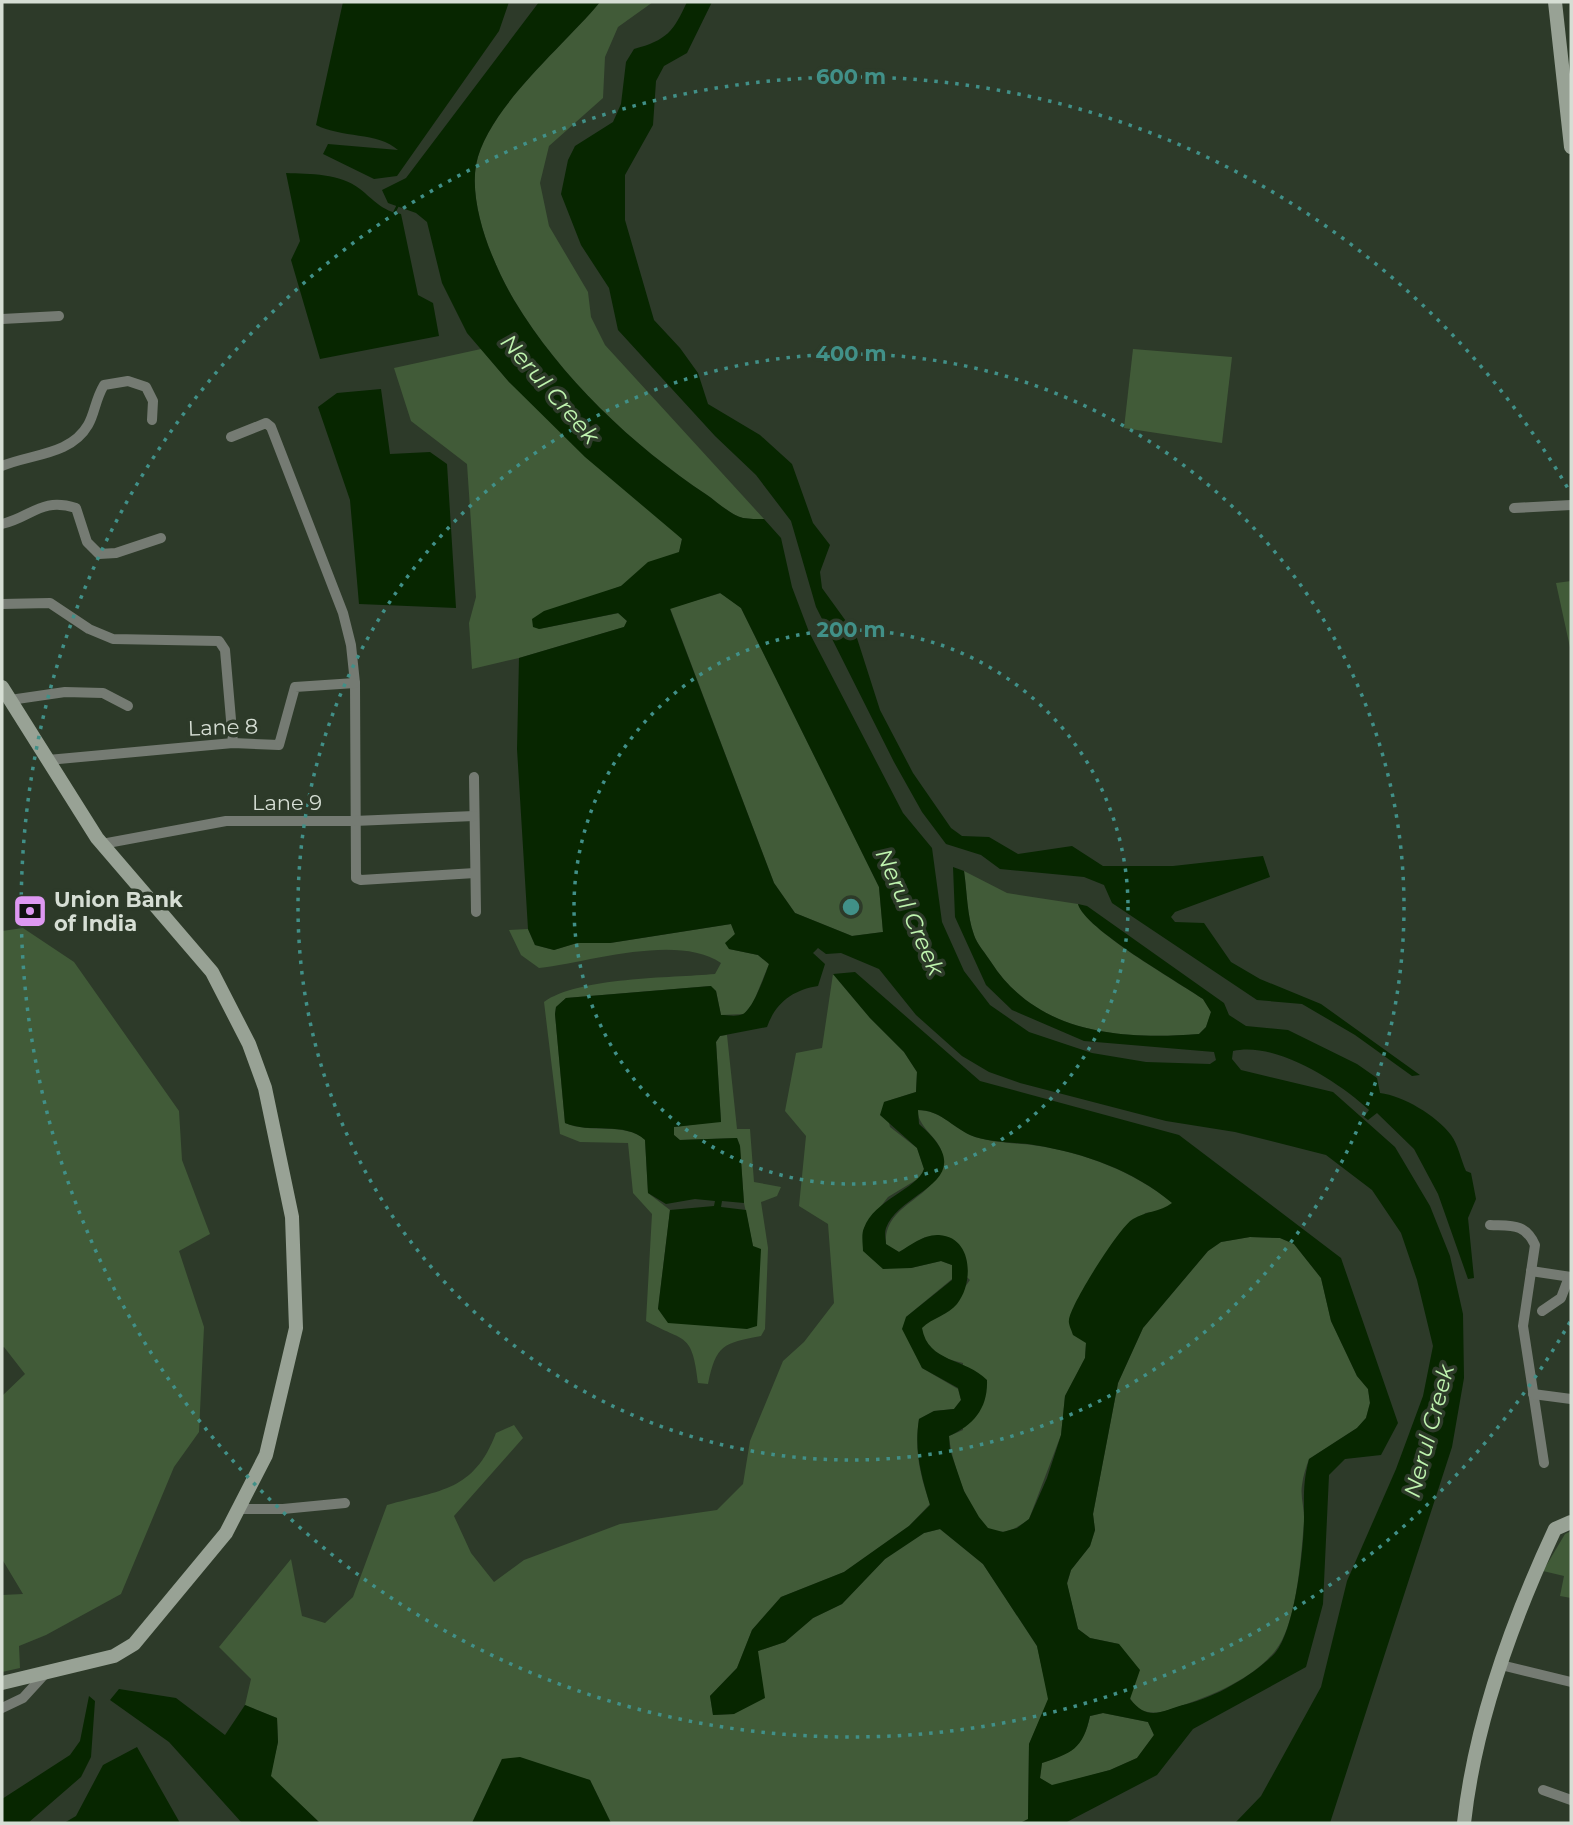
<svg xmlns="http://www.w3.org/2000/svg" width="1573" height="1825" font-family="Montserrat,sans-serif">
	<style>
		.green { fill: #415b38 }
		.water { fill: #072600; fill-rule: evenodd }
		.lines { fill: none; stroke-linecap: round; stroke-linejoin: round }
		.stream { stroke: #072600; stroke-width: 2.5 }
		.street { stroke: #757b73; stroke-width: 10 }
		.secondary { stroke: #98a295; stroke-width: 14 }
		.ring { fill: none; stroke: #419088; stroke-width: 3.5; stroke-dasharray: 3.5 7 }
		.labels { text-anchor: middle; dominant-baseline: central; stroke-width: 7; stroke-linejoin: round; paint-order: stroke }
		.street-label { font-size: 21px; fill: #d6ded4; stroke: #2d3a29 }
		.poi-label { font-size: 21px; font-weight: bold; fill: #d6ded4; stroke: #2d3a29; text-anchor: start }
		.water-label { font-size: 23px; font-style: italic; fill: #bff4af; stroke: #2d3a29 }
		.centre { fill: #419088; stroke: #2d3a29; stroke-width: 3.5 }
		.ring-label { font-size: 21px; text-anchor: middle; font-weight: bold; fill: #419088; stroke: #2d3a29; stroke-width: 7; stroke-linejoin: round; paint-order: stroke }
	</style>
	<rect width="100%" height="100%" fill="#2d3a29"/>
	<!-- green -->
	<g class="green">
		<path d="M600 2H653L618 27 605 57 603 98 549 146 540 183 549 226 588 292 591 317 605 345 764 519C757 519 749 519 743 518 731 515 717 502 707 495 632 445 561 378 514 300 493 264 469 207 476 165 487 108 563 47 600 2Z"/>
		<path d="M481 349 509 382 666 523 682 539 679 553 621 586 582 601 539 629 619 613 627 621 624 627 519 658 472 669 469 623 476 597 467 464 411 421 394 368Z"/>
		<path d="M1133 349 1232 357 1222 443 1124 428Z"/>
		<path d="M1571 581V652L1556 583Z"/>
		<path d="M721 593 741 608 879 887 883 932 852 936 795 913 774 883 670 608Z"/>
		<path d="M964 871 1007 893 1078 904C1085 929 1176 981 1203 999L1211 1012 1206 1027 1199 1034C1122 1040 1037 1034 991 962 986 954 977 944 974 935 967 916 967 891 964 871Z"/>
		<path d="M731 924 735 934 729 949 758 955 769 964 753 1003 744 1014 721 1015 716 991 710 986 566 998 556 1007 555 1014 565 1123C590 1134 624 1122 645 1139L648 1193 670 1210 658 1309 753 1246 744 1203 740 1146 737 1138 679 1140 674 1135V1127L721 1121 716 1042 720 1036 727 1035 737 1129H750L754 1182 781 1187 777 1196 761 1202 768 1248 765 1329 761 1336C723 1343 716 1345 708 1384L698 1383C692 1331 685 1343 646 1321L652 1214 633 1193 628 1143 580 1142 560 1134 544 1002C578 977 671 978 715 974L721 963C676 933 588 963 539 968L521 955 509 930 528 929 535 945 554 950 577 943H610Z"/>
		<path d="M23 928 74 962 179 1111 182 1160 210 1234 179 1251 204 1327 199 1432 174 1467 121 1594 46 1635 19 1646 20 1668 2 1672V1595L23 1594 2 1559V1396L25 1374 4 1347 2 1348V931Z"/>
		<path d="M833 974 870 1018 904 1052 917 1072 916 1092 884 1102 890 1127 917 1148 924 1169 921 1177 888 1197 864 1228 911 1268 941 1261 952 1265V1279L906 1317 922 1368 958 1389 961 1400 954 1409 934 1411 919 1419C914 1450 920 1475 930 1504L909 1526 844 1572 781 1597 752 1630 737 1668 710 1696 713 1715 734 1714 758 1651 785 1642 813 1618 842 1604 885 1559 924 1533 940 1529 983 1564 1037 1646 1049 1699 1029 1744 1028 1820 1020 1823H611L590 1780 502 1759 472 1823H320L270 1776 278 1742 277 1718 245 1705 251 1679 219 1647 291 1559 302 1616 325 1623 353 1597 387 1505C441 1490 474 1491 496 1433L514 1425 523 1438 454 1516 471 1553 494 1582 524 1560 620 1524 717 1510 743 1484 750 1441 783 1361 804 1342 834 1303 828 1224 799 1206 806 1136 785 1111 796 1053 822 1048Z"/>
		<path d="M917 1110C940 1110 950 1125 970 1135 989 1143 1018 1143 1039 1146 1088 1154 1134 1172 1173 1203L1160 1211 1145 1213 1086 1343 1085 1358 1065 1396 1061 1435 1029 1519C1017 1528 1004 1536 989 1529 970 1519 950 1456 949 1436L963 1430V1363C941 1358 926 1351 921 1328L933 1318 946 1313 970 1280 925 1237 899 1252 886 1245C883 1202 936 1201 942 1162 946 1140 920 1133 917 1110Z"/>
		<path d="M1250 1237 1280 1238 1294 1244 1321 1278 1331 1321 1357 1376 1368 1389 1370 1403 1366 1418 1357 1428 1309 1459C1306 1467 1303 1476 1302 1485 1300 1497 1305 1510 1304 1522 1301 1556 1297 1625 1275 1651 1250 1682 1205 1698 1169 1710 1122 1724 1125 1677 1119 1644L1090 1638 1078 1629 1067 1584 1071 1570 1090 1546 1095 1530 1093 1514 1118 1383 1143 1328 1208 1251 1221 1242Z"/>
		<path d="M1571 1531V1598L1560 1596 1564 1576 1543 1571 1565 1534Z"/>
		<path d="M1103 1713 1148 1722 1154 1735 1137 1758 1110 1770 1052 1786 1040 1778 1042 1763C1070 1754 1084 1747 1090 1716Z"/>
	</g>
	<!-- water -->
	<g class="water">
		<path d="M343 2H509L499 31 397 176 374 179 323 154 328 144 398 150C378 132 341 138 316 125Z"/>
		<path d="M539 2H600C563 47 487 108 476 165 469 207 493 264 514 300 561 378 632 445 707 495 717 502 731 515 743 518 749 519 757 519 764 519L781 538 792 587 809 632 903 813 932 848 942 922 964 971 990 1005 1029 1032 1092 1053 1146 1062 1210 1064 1216 1060 1214 1052 1084 1041 1012 1010 986 985 955 917 953 867 964 871C967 891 967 916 974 935 977 944 986 954 991 962 1037 1034 1122 1040 1199 1034L1206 1027 1211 1012 1203 999C1177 981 1085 929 1078 904L1087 906 1224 1003 1229 1015 1246 1026 1288 1030 1357 1064 1377 1078 1380 1093C1403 1096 1436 1115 1451 1135 1458 1144 1461 1160 1466 1171L1471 1173 1476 1199 1468 1218 1474 1278 1468 1279 1438 1194 1414 1149 1377 1113 1368 1120 1364 1117 1369 1110C1339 1082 1276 1041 1233 1051L1232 1059 1241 1070 1333 1092 1395 1147 1430 1206 1450 1256 1463 1314 1464 1378 1452 1447 1330 1823H1235L1261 1796 1321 1687 1347 1581 1396 1469 1423 1396 1433 1346 1417 1280 1401 1233 1372 1190 1326 1155 1235 1132 1166 1121 1020 1083 989 1072 962 1056 916 1015 879 969 841 953 826 954 818 948 813 953 825 964 818 986C793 990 776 1002 767 1027L720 1036 716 1042 721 1122 674 1127V1135L680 1140 737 1138 740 1146 744 1203 722 1201 721 1207 746 1210 753 1246 761 1249 757 1326 747 1329 668 1323 658 1309 670 1210 714 1206 715 1201 695 1199 666 1204 648 1193 645 1140C625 1121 590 1134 565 1123L555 1014 556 1007 566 998 711 986 716 991 721 1015C727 1015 737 1017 743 1014 753 1009 765 975 769 964L758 955 729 949 725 943 735 934 731 924 610 943H577L554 950 535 945 528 929 517 749 519 658 624 627 627 621 618 613 539 629 533 627 532 619 544 611 621 586 648 562 679 552 682 539 585 457 509 382 467 333 442 283 427 222 416 213 388 203 382 190 406 178ZM720 593 741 608 879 887 883 932 852 936 795 913 774 883 670 609Z"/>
		<path d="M687 2H712L687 53 664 66 656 81 653 125 625 175V220L654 320 680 348 698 373 708 404 760 435 792 464 813 523 830 545 820 572 822 588 856 635 880 710 913 773 951 828 962 836 989 837 1018 854 1072 846 1103 866H1173L1263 856 1270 877 1175 912 1171 917 1175 922 1204 923 1231 962 1260 979 1321 1004 1420 1075 1412 1076 1355 1035 1302 1004 1257 1000 1112 903 1104 885 1084 877 1000 869 981 855 946 844 922 812 894 762 816 607 791 521 756 475 715 436 618 330 609 288 581 245 561 194 568 160 575 146 613 122 621 104 626 62 634 49C667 40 673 32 687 2Z"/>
		<path d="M286 173C310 174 340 173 360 189 374 200 382 211 401 214L418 295 433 303 439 336 320 359 291 260 300 241Z"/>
		<path d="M381 389 390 454 430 452 447 464 456 608 359 604 350 500 318 407 337 393Z"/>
		<path d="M855 972 980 1081 1179 1135 1341 1258 1398 1423 1381 1455 1345 1459 1329 1475 1323 1604 1306 1667 1193 1729 1157 1775 1065 1823H1020L1028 1819 1029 1744 1048 1699 1037 1646 983 1564 940 1529 924 1533 885 1559 842 1604 813 1618 785 1642 758 1651 765 1698 734 1714 713 1715 710 1696 737 1668 752 1630 781 1597 844 1572 909 1526 930 1505C921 1475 914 1450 919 1419L934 1411 954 1409 961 1400 958 1388 922 1368 902 1329 906 1317 952 1280V1265L941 1261 911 1268 883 1269 863 1251C863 1245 861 1234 864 1228 874 1200 917 1189 924 1169L917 1148 880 1115 884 1102 916 1092 917 1072 904 1052 870 1018 833 974ZM918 1110C940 1110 951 1126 970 1135 988 1143 1015 1142 1034 1145 1084 1153 1133 1170 1172 1203 1160 1212 1146 1211 1133 1219 1120 1226 1070 1305 1069 1320 1068 1324 1072 1331 1073 1335L1086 1343 1085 1358 1065 1396 1061 1435 1047 1478 1029 1519 1017 1528 1003 1532 988 1528 979 1517 964 1491 950 1450 949 1436C974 1425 988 1408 987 1380 966 1358 928 1363 922 1328 932 1318 948 1315 957 1304 974 1283 973 1237 939 1235 924 1234 911 1245 899 1252L886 1244C886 1240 884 1233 886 1228 900 1189 986 1182 919 1124ZM1250 1237 1280 1238 1294 1244 1321 1278 1331 1321 1357 1376 1368 1389 1370 1403 1366 1418 1357 1428 1309 1459C1303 1482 1304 1494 1304 1517 1304 1548 1295 1630 1275 1653 1254 1675 1216 1697 1187 1704 1162 1710 1149 1723 1130 1699L1140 1670 1119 1644 1090 1638 1078 1629 1067 1583 1071 1570 1090 1546 1095 1530 1093 1514 1118 1383 1143 1328 1208 1251 1221 1242ZM1103 1713 1148 1722 1154 1735 1137 1758 1110 1770 1052 1785 1040 1778 1042 1763C1072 1753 1083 1749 1090 1716Z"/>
		<path d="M119 1689 176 1698 225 1735 245 1705 277 1718 278 1742 271 1776 320 1823H242L169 1742 110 1700Z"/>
		<path d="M89 1696 95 1701 91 1757 81 1777 28 1823H2V1799L70 1755 80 1741Z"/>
		<path d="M137 1747 180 1823H64L76 1816 103 1765Z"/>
		<path d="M520 1757 590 1780 611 1823H472L502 1759Z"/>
	</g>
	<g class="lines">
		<!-- stream -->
		<path class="stream" d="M394 213 399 203"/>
		<!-- street -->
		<g class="street">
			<path d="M2 319 59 316"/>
			<path d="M231 437 266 423 271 427 343 613 351 645 355 683 356 878 361 880 475 873"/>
			<path d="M2 466C31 454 71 455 88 425 95 413 95 400 104 385L128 381 146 387 153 401 152 420"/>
			<path d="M1514 508 1571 505"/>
			<path d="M2 524C32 517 41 497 76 508L87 542 99 554 116 553 161 538"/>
			<path d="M2 604 50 603 89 629 113 639 219 641 225 650 233 743"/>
			<path d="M10 700 65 692 103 693 128 706"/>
			<path d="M48 760 233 743 279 745 295 687 355 683"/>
			<path d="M474 777 476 912"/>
			<path d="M102 844 226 821H354L474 816"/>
			<path d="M1490 1225C1512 1226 1525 1223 1535 1245L1523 1326 1544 1463"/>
			<path d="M1531 1271 1571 1277"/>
			<path d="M1542 1311 1561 1298 1569 1277"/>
			<path d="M1533 1394 1571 1399"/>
			<path d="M239 1509H283L345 1503"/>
			<path d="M1501 1665 1571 1682"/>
			<path d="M2 1708 23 1698 44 1675"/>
			<path d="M1543 1790 1571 1800"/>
		</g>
		<!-- secondary -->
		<g class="secondary">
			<path d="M1555 2 1571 147"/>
			<path d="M2 687 97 838 212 972 249 1044 265 1088 292 1217 296 1328 266 1455 226 1533 134 1644 114 1656 2 1683"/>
			<path d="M1464 1823C1475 1722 1512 1621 1555 1529L1571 1522"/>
		</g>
	</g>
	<!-- distance rings -->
	<g class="ring">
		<circle cx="851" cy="907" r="277"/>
		<circle cx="851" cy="907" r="553"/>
		<path d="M1570 1322A830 830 0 1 1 1570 492"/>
	</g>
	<!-- icons -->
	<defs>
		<g id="bank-square" transform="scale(1.75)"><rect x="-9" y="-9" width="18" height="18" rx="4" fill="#de98f2" stroke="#2d3a29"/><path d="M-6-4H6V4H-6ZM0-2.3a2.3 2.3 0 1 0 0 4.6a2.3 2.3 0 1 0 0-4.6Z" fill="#111"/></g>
	</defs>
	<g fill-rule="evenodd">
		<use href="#bank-square" x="30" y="911"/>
	</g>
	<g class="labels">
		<!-- street labels -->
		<g class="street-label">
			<text transform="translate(223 727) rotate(-2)">Lane 8</text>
			<text x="287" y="802">Lane 9</text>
		</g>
		<!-- poi labels -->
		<g class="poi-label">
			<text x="54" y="899">Union Bank<tspan x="54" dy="24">of India</tspan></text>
		</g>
		<!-- water labels -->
		<g class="water-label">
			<text transform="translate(550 389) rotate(49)">Nerul Creek</text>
			<text transform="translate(910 912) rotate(66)">Nerul Creek</text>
			<text transform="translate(1429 1431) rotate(-75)">Nerul Creek</text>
		</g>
	</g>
	<circle cx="851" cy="907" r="10" class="centre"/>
	<g class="ring-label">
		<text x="851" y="84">600 m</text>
		<text x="851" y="361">400 m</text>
		<text x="851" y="637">200 m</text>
	</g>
	<!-- border -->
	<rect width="1573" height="1825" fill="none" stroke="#d6ded4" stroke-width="7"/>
</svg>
